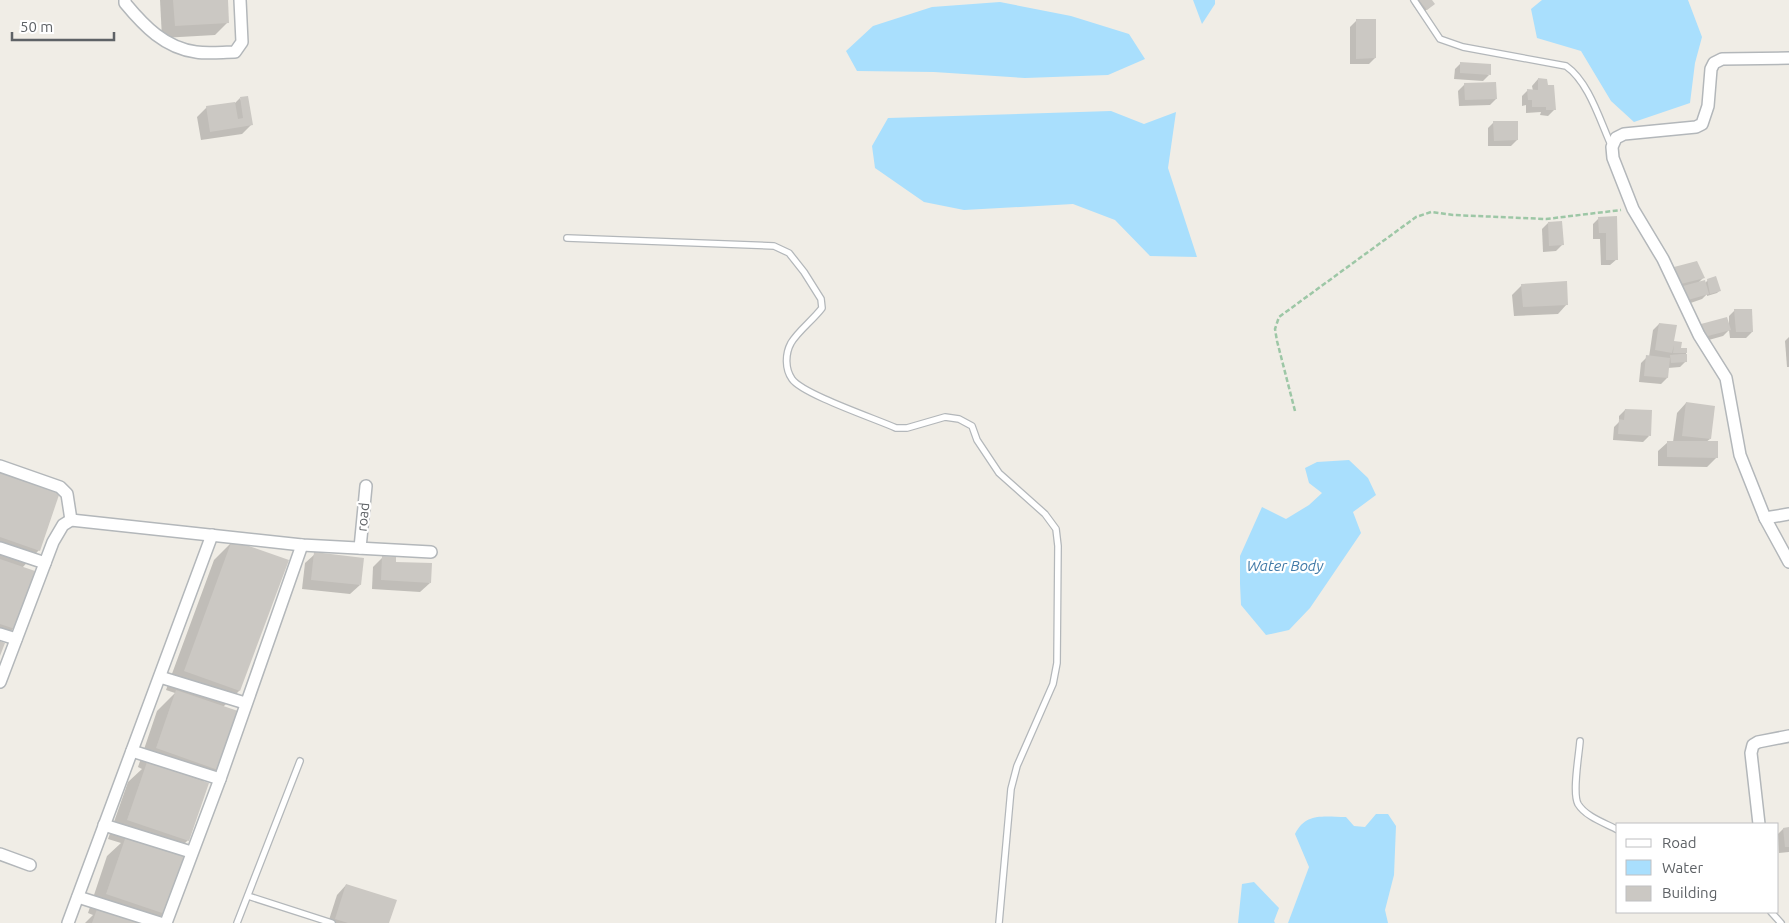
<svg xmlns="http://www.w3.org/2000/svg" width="1789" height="923" font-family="Ubuntu,sans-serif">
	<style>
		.water { fill: #a9dffd }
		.shadow { fill: #0003 }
		.building { fill: #cbc8c3 }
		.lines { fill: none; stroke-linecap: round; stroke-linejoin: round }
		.service-casing { stroke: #b3b7ba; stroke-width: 8 }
		.minor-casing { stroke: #b3b7ba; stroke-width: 14 }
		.path { stroke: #9dc7a6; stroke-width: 2.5; stroke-dasharray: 5 2.5; stroke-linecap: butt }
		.service { stroke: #fff; stroke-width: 5.5 }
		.minor { stroke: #fff; stroke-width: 11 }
		.labels { text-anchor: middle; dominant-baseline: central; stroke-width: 4.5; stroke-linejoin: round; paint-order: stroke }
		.street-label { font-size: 14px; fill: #5e6266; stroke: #fff }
		.water-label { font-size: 15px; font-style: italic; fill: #417aa7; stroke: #fff }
	</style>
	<rect width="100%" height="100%" fill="#f0ede6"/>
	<!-- water -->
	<g class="water">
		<path d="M1193 0H1215V4L1202 24Z"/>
		<path d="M1542 0H1688L1702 37 1695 63 1690 103 1634 122 1611 101 1581 51 1537 38 1531 9Z"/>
		<path d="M1000 2 1071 16 1129 34 1145 59 1108 75 1025 78 934 72 857 71 846 51 873 26 932 7Z"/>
		<path d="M1111 111 1144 124 1176 112 1168 168 1197 257 1150 256 1115 220 1073 204 964 210 924 202 875 168 872 146 888 118Z"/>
		<path d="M1349 460 1368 478 1376 495 1353 512 1361 533 1310 608 1289 630 1266 635 1241 605 1240 584V556L1262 507 1286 519 1309 505 1322 493 1309 483 1305 468 1317 462Z"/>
		<path d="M1376 814H1388L1396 826 1394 875 1385 910 1388 923H1288L1309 867 1295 834C1306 812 1324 817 1346 817L1354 826 1365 827Z"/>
		<path d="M1254 882 1279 908 1274 921 1275 923H1238L1242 884Z"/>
	</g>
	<!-- shadow -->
	<g class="shadow">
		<path d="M160 0H226L228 22 215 35 162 38Z"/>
		<path d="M1416 0H1431L1434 4 1420 15 1412 4Z"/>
		<path d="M1356 21 1375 58 1369 64H1350V27Z"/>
		<path d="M1461 63 1489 75 1483 81 1454 79 1455 69Z"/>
		<path d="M1538 79 1555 109 1548 116 1540 115 1541 112 1526 113V105L1522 106V96L1528 90 1533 91 1532 86Z"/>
		<path d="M1465 84 1496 99 1490 105 1459 106 1458 91Z"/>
		<path d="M240 98 251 125 242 134 201 140 197 117 207 107 235 103Z"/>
		<path d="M1494 122 1517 140 1511 146H1488V128Z"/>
		<path d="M1599 218H1616L1617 259 1610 265H1601L1600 239H1593V224Z"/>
		<path d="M1548 223 1562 245 1556 251 1543 252 1542 229Z"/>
		<path d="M1696 262 1703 278 1697 284 1705 283 1708 280 1720 290 1717 293 1707 296V294L1702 299 1682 306 1677 294 1684 287 1675 290 1668 274 1674 268Z"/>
		<path d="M1522 285 1567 304 1558 314 1514 316 1512 295Z"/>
		<path d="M1735 310 1752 332 1746 338H1730L1729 330 1723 336 1698 343 1695 331 1701 325 1729 326V316Z"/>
		<path d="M1659 324 1680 349H1686V361L1680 367 1668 368 1667 378 1661 384 1639 382 1641 363 1647 357H1649L1653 330Z"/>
		<path d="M1789 337V367H1787L1785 341Z"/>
		<path d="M1686 403 1710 439 1706 442 1717 457 1707 467 1658 466V451L1668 442H1673L1677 413Z"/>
		<path d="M1625 410 1649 436 1643 442 1613 440 1614 427 1619 422V416Z"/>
		<path d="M0 473 39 550 22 568 14 628 0 642Z"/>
		<path d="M233 541 239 691 223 707 217 769 203 782 188 840 174 854 167 914 158 923H85L93 915 88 913 107 856 121 843 108 839 128 782 142 769 138 767 157 711 175 693 166 690 214 560Z"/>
		<path d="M315 554 360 585 350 594 302 589 305 563Z"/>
		<path d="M382 558 430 583 420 592 372 589 373 567Z"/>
		<path d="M1789 828V852L1779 853 1778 834 1783 829Z"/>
		<path d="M346 885 388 923H328L337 895Z"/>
	</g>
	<!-- building -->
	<g class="building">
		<path d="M173 0H228L229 23 175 26Z"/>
		<path d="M1419 0H1432L1435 4 1427 10Z"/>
		<path d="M1356 19H1376V58L1356 59Z"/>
		<path d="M1460 62 1491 64V75L1460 73Z"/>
		<path d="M1538 78 1547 79 1548 85H1554L1556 110H1546V107H1532V100H1528L1527 89 1538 90Z"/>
		<path d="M1496 82 1497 99 1465 100 1464 83Z"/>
		<path d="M248 96 253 125 210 132 206 106 235 102 238 119 243 118 240 97Z"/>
		<path d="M1493 121H1518V140L1494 141Z"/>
		<path d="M1617 216 1618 260H1606V233H1599L1598 217Z"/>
		<path d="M1562 221 1564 245 1549 246 1548 222Z"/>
		<path d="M1697 261 1705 278 1681 284 1674 267Z"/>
		<path d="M1716 276 1721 291 1710 294 1707 279Z"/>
		<path d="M1705 280 1709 294 1688 300 1683 286Z"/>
		<path d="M1567 281 1568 305 1523 307 1521 284Z"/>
		<path d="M1734 309H1752L1753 332H1736Z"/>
		<path d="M1727 317 1731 330 1704 337 1701 324Z"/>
		<path d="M1659 323 1677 325 1674 341 1682 342 1681 348H1687V353H1673L1674 345 1672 353 1655 350Z"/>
		<path d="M1681 354H1687V362L1671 363 1670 355Z"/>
		<path d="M1646 355 1670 358 1668 378 1644 376Z"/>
		<path d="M1686 402 1715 406 1711 439 1682 436Z"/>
		<path d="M1625 409 1652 410 1651 436 1618 434 1619 419 1624 420Z"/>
		<path d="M1667 441H1718V458L1667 457Z"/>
		<path d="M0 472 60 492 40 551 0 537Z"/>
		<path d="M232 540 289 560 240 691 184 671Z"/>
		<path d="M314 552 364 558 361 585 311 580Z"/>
		<path d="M382 556 396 557V562L432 563 431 583 381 580Z"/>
		<path d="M0 559 35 571 15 629 0 624Z"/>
		<path d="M0 641 5 643 0 656Z"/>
		<path d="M176 690 238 711 218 770 156 748Z"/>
		<path d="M147 762 209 783 189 841 127 820Z"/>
		<path d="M1789 827V847H1785L1783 828Z"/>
		<path d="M126 836 188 857 168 915 106 894Z"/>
		<path d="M346 884 397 900 389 923H348L335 919Z"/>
		<path d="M97 909 138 923H92Z"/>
	</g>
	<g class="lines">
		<!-- service casing -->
		<g class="service-casing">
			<g id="service">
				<path d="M1414 0 1440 39 1463 47 1566 66C1589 82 1600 121 1612 147"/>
				<path d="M567 238 774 246 789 253 804 272 821 299 822 308C813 320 798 331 791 343 785 354 785 369 792 379 802 394 876 419 896 428H907L945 417 959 419 972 426 977 440 999 473 1045 514 1056 529 1058 546 1057 663 1053 684 1017 766 1011 789 999 923"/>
				<path d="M1580 741C1579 755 1572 793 1578 804 1586 817 1605 823 1618 830"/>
				<path d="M248 896 332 923"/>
				<path d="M1771 912 1781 923"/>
				<path d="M237 923 300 761"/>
			</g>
		</g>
		<!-- minor casing -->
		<g class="minor-casing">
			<g id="minor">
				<path d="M125 0V3C144 26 165 48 196 52 209 54 223 52 235 52L242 42 240 0"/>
				<path d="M1789 58 1722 59 1714 63 1711 69 1708 106 1702 124 1696 127 1624 134 1616 138 1612 147 1613 158 1633 209 1663 259 1699 335 1726 378 1740 455 1765 518 1789 562"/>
				<path d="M0 466 60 487 67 494 71 520"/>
				<path d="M1765 518 1789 514"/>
				<path d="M0 548 45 563"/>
				<path d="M360 548 366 486"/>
				<path d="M0 634 16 639"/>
				<path d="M160 677 245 703"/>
				<path d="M0 682 53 542 63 525 71 520 302 545 431 552"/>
				<path d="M132 751 220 779"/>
				<path d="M1759 824 1751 753 1753 745 1758 742 1789 736"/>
				<path d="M104 825 191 852"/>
				<path d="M0 854 30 865"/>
				<path d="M78 897 160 923"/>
				<path d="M68 923 212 535"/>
				<path d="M166 923 220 779 302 545"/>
			</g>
		</g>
		<!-- path -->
		<path class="path" d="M1295 411 1277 341 1275 329 1279 317 1416 217 1431 212 1453 215 1546 219 1621 210"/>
		<!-- service -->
		<use href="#service" class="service"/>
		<!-- minor -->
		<use href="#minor" class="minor"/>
	</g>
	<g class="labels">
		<!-- street labels -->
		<g class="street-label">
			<text transform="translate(363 517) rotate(-84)">road</text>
		</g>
		<!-- water labels -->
		<g class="water-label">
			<text x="1285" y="565">Water Body</text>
		</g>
	</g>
	<!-- legend -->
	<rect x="1616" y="823" width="162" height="90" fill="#ffffff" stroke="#bfc0c2"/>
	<rect x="1626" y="839" width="25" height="8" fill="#ffffff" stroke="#bfc0c2"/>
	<text x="1662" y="848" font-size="15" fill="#5e6266">Road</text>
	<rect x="1626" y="860" width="25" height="15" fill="#a9dffd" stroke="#bfc0c2"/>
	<text x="1662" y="873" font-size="15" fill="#5e6266">Water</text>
	<rect x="1626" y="886" width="25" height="15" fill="#cbc8c3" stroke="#bfc0c2"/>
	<text x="1662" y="898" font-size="15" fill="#5e6266">Building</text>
	<!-- scale -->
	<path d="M12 32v8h102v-8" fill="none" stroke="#5e6266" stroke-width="2.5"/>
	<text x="20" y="32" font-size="15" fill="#5e6266" stroke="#ffffff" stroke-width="4" paint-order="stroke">50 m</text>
</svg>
